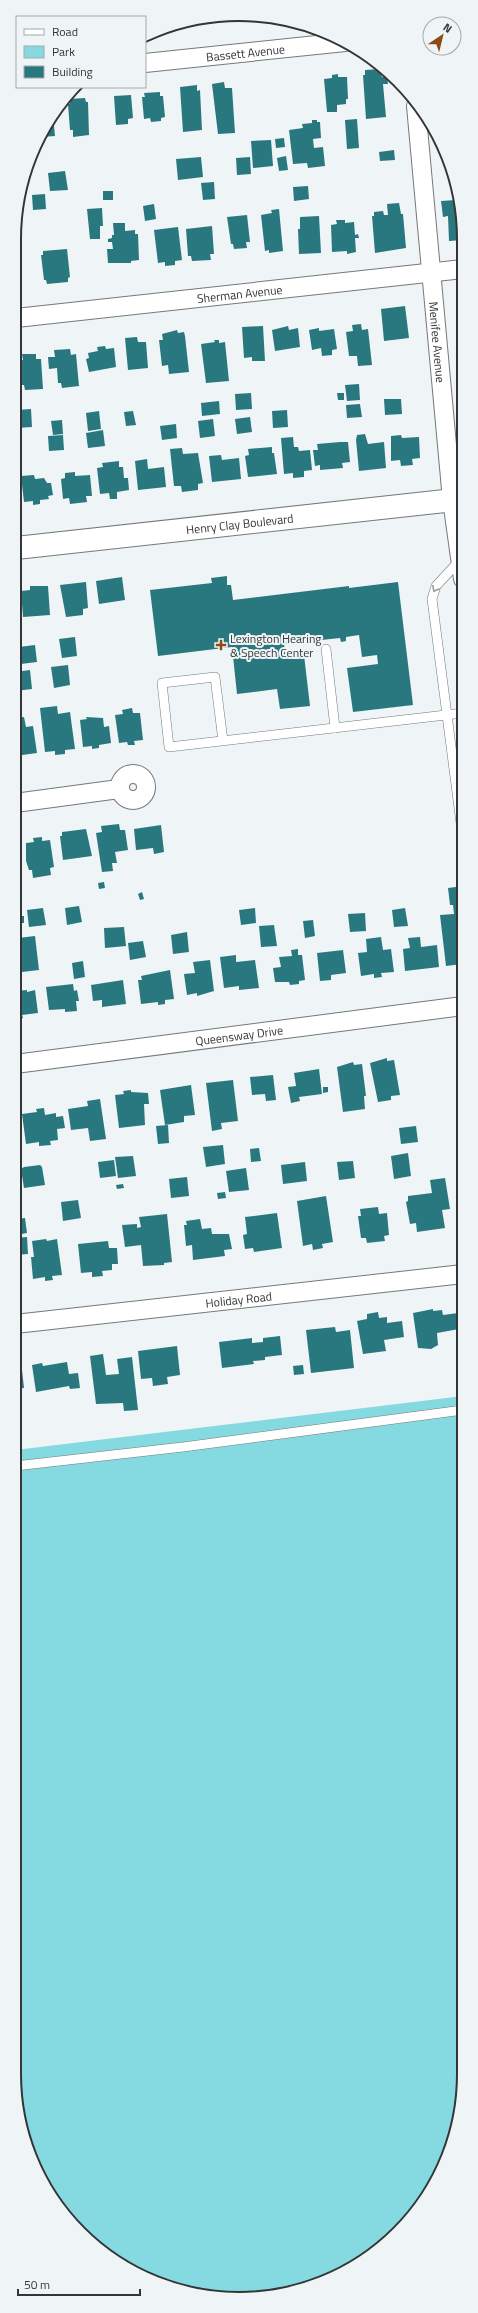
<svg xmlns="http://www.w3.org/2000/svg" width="478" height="2313" font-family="'Titillium Web',sans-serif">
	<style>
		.green { fill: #85dae2 }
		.building { fill: #297880 }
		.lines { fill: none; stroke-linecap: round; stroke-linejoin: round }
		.service-casing { stroke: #74797a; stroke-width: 10 }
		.minor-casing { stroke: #74797a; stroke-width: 20 }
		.tertiary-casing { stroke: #74797a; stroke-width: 24 }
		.service { stroke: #fff; stroke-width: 9 }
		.minor { stroke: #fff; stroke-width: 18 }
		.tertiary { stroke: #fff; stroke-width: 22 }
		.oneway { stroke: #999a9a }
		.poi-dot { fill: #8c4b18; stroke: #eff5f6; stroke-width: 1.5 }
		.labels { text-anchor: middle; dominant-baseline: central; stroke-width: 4; stroke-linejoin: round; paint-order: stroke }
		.street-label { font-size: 12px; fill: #333536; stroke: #eff5f6 }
		.poi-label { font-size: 12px; fill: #333536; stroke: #eff5f6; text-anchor: start }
		.rim { fill: none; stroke: #333536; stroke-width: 2 }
	</style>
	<rect width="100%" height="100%" fill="#eff5f6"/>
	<!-- green -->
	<path class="green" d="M463 1396 462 2103 441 2174 387 2243 311 2287 225 2299 153 2282 80 2233 31 2160 14 2074 15 1450Z"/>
	<!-- building -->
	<g class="building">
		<path d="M380 69 382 77 387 76 388 84H383L386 117 366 119 363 75H365V70Z"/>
		<path d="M338 74V77H347L348 99H346V104L337 105V112H327L324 79 332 78V75Z"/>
		<path d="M224 82 225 88H232L235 133 218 134 212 84Z"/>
		<path d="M197 85V91L200 90 202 130 183 132 180 87Z"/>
		<path d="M160 92V96H163L165 117 161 118V121L151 122 150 118 144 119 142 97H145L144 93Z"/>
		<path d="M131 95 133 118 128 119V124L116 125 114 96Z"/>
		<path d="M85 98 86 102H88L89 135 73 137V130H70L68 104H70L69 99Z"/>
		<path d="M53 116 55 136 41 137 44 127Z"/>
		<path d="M357 119 359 148 347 149 345 120Z"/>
		<path d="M312 120H317V122H320L321 138 313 139 314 148 323 147 325 166 308 168 307 163 293 164 289 130 303 128 302 124 312 123Z"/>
		<path d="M284 138 285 147 276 148 275 139Z"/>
		<path d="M271 140 273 166 253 168 251 141Z"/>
		<path d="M394 150 395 160 380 161 379 152Z"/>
		<path d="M286 156 288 170 279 171 277 158Z"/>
		<path d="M201 157 203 177 178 180 176 159Z"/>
		<path d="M250 157 251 174 237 175 236 158Z"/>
		<path d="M65 171 68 190 50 191 48 173Z"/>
		<path d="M214 182 215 199 203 200 201 183Z"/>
		<path d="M308 186 309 199 294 201 293 187Z"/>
		<rect x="103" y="191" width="10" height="9"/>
		<path d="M45 194 46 209 33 210 32 195Z"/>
		<path d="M455 194 463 224V240L449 241 448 216 443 217 441 201 456 200Z"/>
		<path d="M399 203 401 214H403L406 248 375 253 372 216H374V212L383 211 384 215H388L387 204Z"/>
		<path d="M154 204 156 219 145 221 143 206Z"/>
		<path d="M102 208 103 226H100V239H90L87 209Z"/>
		<path d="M279 209 283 251 269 253V250L265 251 261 215 272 213 271 210Z"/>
		<path d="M247 215 250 242H246L247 248 234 249 233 244H231L227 217Z"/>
		<path d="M319 216 321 253 299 254 298 229H300V217Z"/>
		<path d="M336 220H345V223L354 222 355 235 358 234 359 238H355L356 252 347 254V251L332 252 331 225 337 224Z"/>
		<path d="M113 223H125V231L135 230V234H138L139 260 131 261V263H108L107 249H113L112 242H108V239L112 238V235H114Z"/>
		<path d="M212 226 214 254H210L211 260 192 261 191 256H188L186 229Z"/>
		<path d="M178 227 182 260 175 261V265L165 266V262L158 263 154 230Z"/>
		<path d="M67 249 70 277 68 278V282L47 284 46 280H44L41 255H43V251Z"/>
		<path d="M460 301H463V337H458L456 306H461Z"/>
		<path d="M405 306 409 338 384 341 381 309Z"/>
		<path d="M361 324 362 330 368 329 372 365 358 366 357 356H349L346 332 353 331 352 325Z"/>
		<path d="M263 326 265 361H252V357L244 358 242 327Z"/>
		<path d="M288 326 289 330 298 328 300 347 275 351 272 330Z"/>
		<path d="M319 328V331L334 329 337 349 332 350V355L322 356 321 348 312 350 309 330Z"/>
		<path d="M177 330 178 333 184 332 185 336 189 372 169 374 168 365 162 366 159 340H163L162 334Z"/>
		<path d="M137 337 138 342H146L148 368 128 370 125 338Z"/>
		<path d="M214 340H219V343L225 342 229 381 206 383 201 344 215 342Z"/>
		<path d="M105 346 106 349 114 348 116 367 89 372 86 359 89 358 88 353 98 351 97 347Z"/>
		<path d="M70 349 71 355 76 354 79 386 62 388 61 383H58L57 368 49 369 48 357H55L54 350Z"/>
		<path d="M22 354H36V359H41L43 389 25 390 24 385H18L17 361 23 360Z"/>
		<path d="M359 384 360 400 347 401 345 385Z"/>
		<path d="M251 393 252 409 236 410 235 394Z"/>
		<path d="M337 393H344V400H338Z"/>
		<path d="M384 399H401L402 414 385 415Z"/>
		<path d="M219 401 220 414 202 416 201 403Z"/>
		<path d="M360 404 362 417 347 418 346 405Z"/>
		<path d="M31 409 32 427 16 428V410Z"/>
		<path d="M287 410 288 427 273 428 272 411Z"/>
		<path d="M99 411 101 429 88 431 86 413Z"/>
		<path d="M133 411 136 425 126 426 124 412Z"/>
		<path d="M250 417 252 432 237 434 235 419Z"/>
		<path d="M213 419 215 436 200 438 198 421Z"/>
		<path d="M62 420 63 434 53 435 51 421Z"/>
		<path d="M176 424 177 438 162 440 160 426Z"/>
		<path d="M103 430 105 446 88 448 86 433Z"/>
		<path d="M365 434 368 444 384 442 386 468 359 471 356 440 357 435Z"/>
		<path d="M63 435 64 450 49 451 48 436Z"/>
		<path d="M401 435 402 438 419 437 420 458 412 459 413 465 401 466 400 460 391 461V436Z"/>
		<path d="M293 437 294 447H298L299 451 310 450 312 470 304 471V477L293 478V473L284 474 281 438Z"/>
		<path d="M340 442H348L350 462 342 463 343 468 320 470V465L315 466 313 450H318L317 444Z"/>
		<path d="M272 447V453H274L277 474 248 477 245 456 249 455 248 449Z"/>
		<path d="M182 448 183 454 198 453 203 483 198 484V490L182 492 181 486H174L170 449Z"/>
		<path d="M221 455 222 460 239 458 241 479 212 482 209 456Z"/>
		<path d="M147 459 148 469 164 467 166 487 138 490 135 461Z"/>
		<path d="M119 461V467H123L124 478H128L129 490 117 492V499H110L109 493 100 494 97 468 103 467 102 463Z"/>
		<path d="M75 472V476L90 475 92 496H86L87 502 70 504 69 498 63 499 61 479 65 478V473Z"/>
		<path d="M34 475 35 479 44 478 47 483H51L53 495 48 496 49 499 40 500V504L33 505V501L24 502 21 476Z"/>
		<path d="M227 576V585H231L233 600 349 586V588L398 582 413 705 353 712 347 668 378 664 377 655 362 657 359 635 346 637V641L341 642 340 638 284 644 286 657 304 655 310 706 280 709 277 689 237 694 232 647 158 656 150 590 212 583 211 578Z"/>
		<path d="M122 577 125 600 99 604 96 581Z"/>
		<path d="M86 582 88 608 83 609V615L66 617 60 585Z"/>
		<path d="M30 586H48L50 615 23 617 21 591 30 590Z"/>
		<path d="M75 637 77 656 62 658 59 639Z"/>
		<path d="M35 645 37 662 21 664 19 647Z"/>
		<path d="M68 665 70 685 54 688 51 667Z"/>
		<path d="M30 670 32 689 15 691V672Z"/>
		<path d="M57 706 58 714 70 712 75 749 65 750V754L55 755V751L45 752 40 708Z"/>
		<path d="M132 708 133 713H140L143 740 134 741 135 745H128L127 742 119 743 115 715 123 714 122 710Z"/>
		<path d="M24 717 26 727 33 726 37 753 15 756V718Z"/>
		<path d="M86 717 103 718 104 727 109 726 111 743 99 745V748L92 749V746L83 747 80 720 87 719Z"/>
		<path d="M119 824 120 830H125L128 850 115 852 117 863H112L113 871 102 872 96 833 102 832 101 826Z"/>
		<path d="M161 825 164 852 154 854 153 848 136 850 134 829Z"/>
		<path d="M86 829 92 856 63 860 60 836H62V832Z"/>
		<path d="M42 837V841L50 840 54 867 50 868 51 875 33 878 32 870H29L26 861V843L34 842 33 838Z"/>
		<path d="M15 855 18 873 15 874Z"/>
		<path d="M104 882 105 888 99 889 98 883Z"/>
		<path d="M463 886 462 964 446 966 440 915 454 914 453 905H450L448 888Z"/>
		<path d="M142 892 144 899 140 900 138 894Z"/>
		<path d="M79 906 82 922 67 925 65 908Z"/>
		<path d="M43 908 46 925 29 927 27 910Z"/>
		<path d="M255 908 256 923 241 925 239 910Z"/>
		<path d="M405 908 408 926 394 927 392 910Z"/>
		<path d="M365 913 366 931 350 932 348 914Z"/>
		<rect x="18" y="916" width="6" height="7"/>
		<path d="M313 920 315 936 305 938 303 921Z"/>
		<path d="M274 925 277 946 261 947 259 926Z"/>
		<path d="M124 927 126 946 105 948 104 928Z"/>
		<path d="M187 932 189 952 173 954 171 935Z"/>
		<path d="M35 936 39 970 22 972 18 938Z"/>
		<path d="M381 937 383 950 391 949 394 972 381 973 382 977 374 978V974L361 976 358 953 367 952 366 939Z"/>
		<path d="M420 937 421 947 437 945 439 967 405 971 403 949 410 948 408 938Z"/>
		<path d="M143 941 146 957 130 960 128 943Z"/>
		<path d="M298 949V955H302L305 980 299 981V984L290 985 289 982H275L273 968 281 967 279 957 292 956 291 950Z"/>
		<path d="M343 950 346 973 331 975V980L320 981 317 953Z"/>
		<path d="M236 955V962L255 960 259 988 239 990V986L224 988 220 957Z"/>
		<path d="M210 960 214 991 197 996V993L187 995 184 974 195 973 193 962Z"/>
		<path d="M83 961 85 977 74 979 72 963Z"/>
		<path d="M170 970 174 999 165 1000V1004L158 1005V1002L141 1004 138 980H142L141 976Z"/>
		<path d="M123 980 126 1004 102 1007V1000L93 1001 91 985Z"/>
		<path d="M73 984 74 991 77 990 79 1001H76L77 1011 65 1012V1009L49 1010 46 987Z"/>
		<path d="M27 990V992L35 990 38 1013 22 1015 23 1018 15 1019V991Z"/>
		<path d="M463 1050V1073H461L458 1051Z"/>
		<path d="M387 1058V1061L394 1060 400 1095 391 1096V1100L378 1102 370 1063Z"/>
		<path d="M353 1062 354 1065 362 1064 366 1096H364L365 1109 343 1112 337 1067Z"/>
		<path d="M319 1069 322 1094 299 1097 300 1101 291 1103 288 1087 296 1086 294 1073Z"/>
		<path d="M273 1075 276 1100 266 1101 265 1094 252 1095 250 1077Z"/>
		<path d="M233 1080 238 1121 221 1123 222 1129 212 1131 206 1083Z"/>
		<path d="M191 1085 195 1115 184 1116V1122L165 1125 160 1090Z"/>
		<path d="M323 1087H328V1092L323 1093Z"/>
		<path d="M131 1090V1092L148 1093 149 1104H144L145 1125 119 1128 115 1095 124 1094 123 1091Z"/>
		<path d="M100 1099 106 1139 90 1141 88 1128 71 1130 68 1109 88 1106 87 1101Z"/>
		<path d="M44 1108 45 1115 56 1113V1117L63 1116 65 1128 57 1129 58 1140 50 1141 51 1145 39 1146V1142L26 1144 22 1114 37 1112 36 1109Z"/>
		<path d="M168 1125 169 1143 158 1144 156 1126Z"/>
		<path d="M416 1126 418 1142 401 1144 399 1128Z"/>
		<path d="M223 1145 225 1164 206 1167 203 1147Z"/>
		<path d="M259 1148 261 1161 251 1162 250 1149Z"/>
		<path d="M408 1153 411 1176 394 1179 391 1156Z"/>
		<path d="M133 1156 136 1176 118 1178 115 1157Z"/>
		<path d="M114 1160 116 1176 100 1178 98 1162Z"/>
		<path d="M353 1161 355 1178 339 1180 337 1162Z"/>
		<path d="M305 1162 307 1181 283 1184 281 1165Z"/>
		<path d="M40 1165 42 1167 45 1185 24 1188 21 1169 24 1167Z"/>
		<path d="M246 1168 249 1190 229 1192 226 1171Z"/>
		<path d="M187 1177 189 1196 171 1198 169 1179Z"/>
		<path d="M445 1178 450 1209 442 1210 445 1228 417 1232 416 1223 410 1224 406 1202 408 1201V1196L432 1193 430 1180Z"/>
		<path d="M123 1184 124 1188 117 1189 116 1185Z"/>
		<path d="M225 1192 226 1198 218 1199 217 1193Z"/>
		<path d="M459 1193H463V1224H461L458 1202H461Z"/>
		<path d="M326 1196 333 1242 322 1244 323 1248 313 1250 312 1244 303 1246 297 1201Z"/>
		<path d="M78 1200 81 1218 63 1221 61 1202Z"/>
		<path d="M378 1207 379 1214 387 1213 389 1235 384 1236 385 1241 367 1243 366 1238H361L358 1216H361L360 1209Z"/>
		<path d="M277 1213 282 1248 254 1252 253 1248 245 1249 243 1235 247 1234 245 1217Z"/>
		<path d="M167 1214 172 1262 164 1263V1265L143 1266 141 1245 125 1247 122 1225 137 1224V1228L141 1227 139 1217Z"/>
		<path d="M25 1218 27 1233 16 1235 15 1219Z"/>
		<path d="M200 1219 202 1229 211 1228 212 1234H229L232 1249 224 1250 225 1256 193 1260 192 1245 186 1246 184 1225H187L186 1221Z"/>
		<path d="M27 1237 28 1254 15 1255V1238Z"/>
		<path d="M46 1239 47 1241 57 1239 62 1275 52 1276 53 1280 45 1281V1277L33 1279 31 1257H34L32 1241Z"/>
		<path d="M108 1241 109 1248H117L118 1264H112V1270L102 1271 103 1276 92 1277V1272L81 1273 78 1244Z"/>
		<path d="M433 1309V1311L442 1310 443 1315 458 1313 459 1329 437 1333 438 1345 431 1349 418 1348 413 1313Z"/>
		<path d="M378 1312 379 1318 387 1317V1323L402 1321 404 1337 384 1340 386 1351 363 1354 357 1321 367 1319V1314Z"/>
		<path d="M335 1327 336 1332 350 1330 354 1368 311 1373 306 1330Z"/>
		<path d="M280 1336 282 1355 265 1357V1360L253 1361 254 1364 222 1368 219 1342 252 1338V1343L263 1342V1338Z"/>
		<path d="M177 1346 180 1375 167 1377 168 1384 153 1386 152 1378 141 1379 138 1351Z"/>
		<path d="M103 1354 106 1375 119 1374 117 1359 132 1357 138 1410 124 1411 123 1403 96 1404 90 1356Z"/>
		<path d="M67 1362 69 1374 78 1373 80 1388 70 1389 69 1386 36 1392 32 1365 42 1363 43 1366Z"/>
		<path d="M303 1365 304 1374 294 1375 293 1366Z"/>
		<path d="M22 1370 24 1388 15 1389V1371Z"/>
	</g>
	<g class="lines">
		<!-- service casing -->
		<g class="service-casing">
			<g id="service">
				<path d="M460 560 436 586 432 599 463 839"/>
				<path d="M326 649 335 728"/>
				<path d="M223 741 215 677 162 683 169 747 463 713"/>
				<path d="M15 1466 183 1447 463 1410"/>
			</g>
		</g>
		<!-- minor casing -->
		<g class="minor-casing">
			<g id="minor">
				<path id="s1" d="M145 63 345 42"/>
				<path id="s2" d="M416 106 452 500 463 579"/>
				<path id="s3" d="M16 318 463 269"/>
				<circle cx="133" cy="787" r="13"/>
				<path d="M15 803 119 789"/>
				<path id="s4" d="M15 1064 463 1006"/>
				<path id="s5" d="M15 1324 463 1274"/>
			</g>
		</g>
		<!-- tertiary casing -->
		<g class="tertiary-casing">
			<g id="tertiary">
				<path id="s6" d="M16 548 463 499"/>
			</g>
		</g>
		<!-- service -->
		<use href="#service" class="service"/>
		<!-- minor -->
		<use href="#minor" class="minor"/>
		<!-- tertiary -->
		<use href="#tertiary" class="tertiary"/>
	</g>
	<!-- one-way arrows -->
	<defs><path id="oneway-chevron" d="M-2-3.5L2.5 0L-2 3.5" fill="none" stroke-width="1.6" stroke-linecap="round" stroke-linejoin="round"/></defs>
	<use class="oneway" href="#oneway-chevron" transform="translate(435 589) rotate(119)"/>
	<!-- markers -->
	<path class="poi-dot" d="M219 639h4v4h4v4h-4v4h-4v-4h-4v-4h4z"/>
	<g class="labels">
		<!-- street labels -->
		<g class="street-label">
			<text stroke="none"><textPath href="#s1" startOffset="101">Bassett Avenue</textPath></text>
			<text stroke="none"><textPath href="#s3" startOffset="225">Sherman Avenue</textPath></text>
			<text stroke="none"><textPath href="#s2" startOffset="237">Menifee Avenue</textPath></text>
			<text stroke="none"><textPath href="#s6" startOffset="225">Henry Clay Boulevard</textPath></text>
			<text stroke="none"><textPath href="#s4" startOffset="226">Queensway Drive</textPath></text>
			<text stroke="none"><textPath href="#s5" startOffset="225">Holiday Road</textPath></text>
		</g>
		<!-- poi labels -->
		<g class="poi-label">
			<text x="230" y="638">Lexington Hearing<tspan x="230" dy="14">&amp; Speech Center</tspan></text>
		</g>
	</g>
	<!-- crop -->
	<path d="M0 0H478V2313H0ZM239 21H239A218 218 0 0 1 457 239V2074A218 218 0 0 1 239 2292H239A218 218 0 0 1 21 2074V239A218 218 0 0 1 239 21Z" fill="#eff5f6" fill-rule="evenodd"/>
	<path class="rim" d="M239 21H239A218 218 0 0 1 457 239V2074A218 218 0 0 1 239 2292H239A218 218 0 0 1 21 2074V239A218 218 0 0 1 239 21Z"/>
	<!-- legend -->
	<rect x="16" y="16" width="130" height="72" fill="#eff5f6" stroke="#a4a8a9"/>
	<rect x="24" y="29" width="20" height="6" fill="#ffffff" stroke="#a4a8a9"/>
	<text x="52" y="36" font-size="12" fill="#333536">Road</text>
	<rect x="24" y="46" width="20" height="12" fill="#85dae2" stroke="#a4a8a9"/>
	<text x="52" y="56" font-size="12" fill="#333536">Park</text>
	<rect x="24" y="66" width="20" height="12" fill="#297880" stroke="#a4a8a9"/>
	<text x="52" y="76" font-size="12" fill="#333536">Building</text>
	<!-- north arrow -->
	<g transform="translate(442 36) rotate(35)"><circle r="19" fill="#eff5f6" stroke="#a4a8a9"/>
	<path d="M0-3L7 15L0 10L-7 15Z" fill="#8c4b18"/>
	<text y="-6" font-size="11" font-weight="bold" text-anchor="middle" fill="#333536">N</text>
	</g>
	<!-- scale -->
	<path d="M18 2289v6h122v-6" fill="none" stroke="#333536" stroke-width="2"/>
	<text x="24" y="2289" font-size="12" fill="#333536" stroke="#eff5f6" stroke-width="3" paint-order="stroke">50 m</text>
</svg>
